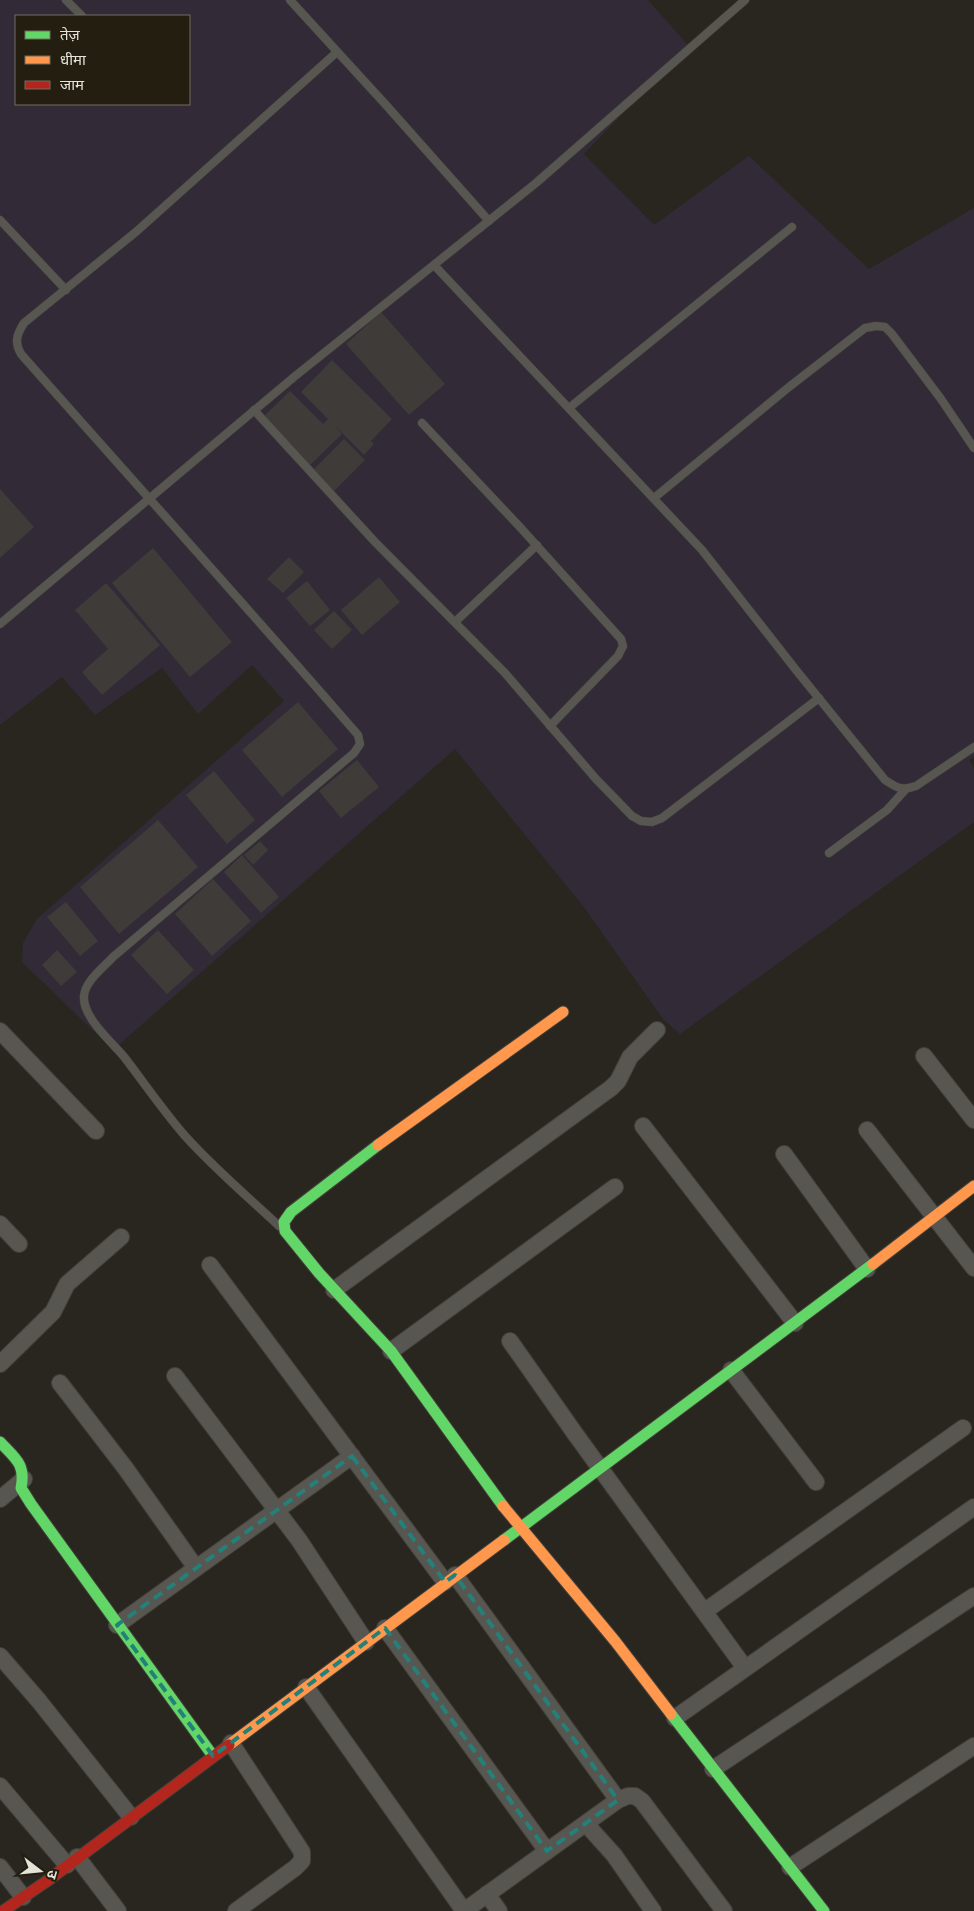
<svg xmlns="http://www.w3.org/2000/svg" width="974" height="1911" font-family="Commissioner,'Noto Sans Devanagari',sans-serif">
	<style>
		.industrial { fill: #322a37; fill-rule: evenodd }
		.building { fill: #3e3b38 }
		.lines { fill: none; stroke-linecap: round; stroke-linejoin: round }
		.lane-casing { stroke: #43413b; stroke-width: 9 }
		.street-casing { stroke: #43413b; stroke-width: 18 }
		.fast-casing { stroke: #43413b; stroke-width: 13 }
		.slow-casing { stroke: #43413b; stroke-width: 13 }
		.jam-casing { stroke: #43413b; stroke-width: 13 }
		.lane { stroke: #585651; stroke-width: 8 }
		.street { stroke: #585651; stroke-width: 16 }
		.fast { stroke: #63d668; stroke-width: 11 }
		.slow { stroke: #ff974d; stroke-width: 11 }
		.jam { stroke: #b3261e; stroke-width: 11 }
		.marked { fill: none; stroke: #248179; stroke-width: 4; stroke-dasharray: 10 6; stroke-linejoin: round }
	</style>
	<rect width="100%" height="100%" fill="#28261e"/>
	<!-- industrial -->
	<path class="industrial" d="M0 0H648L688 45 584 154 654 225 749 156 869 269 974 208V757L969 760 974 768V822L680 1034 663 1019 583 906 455 749 113 1050 22 962 23 943 37 919 284 701 252 665 198 714 162 668 95 715 62 677 0 725ZM16 16H189V104H16Z"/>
	<!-- building -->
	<g class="building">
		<path d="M381 312 445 384 409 415 346 344Z"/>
		<path d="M332 360 392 419 371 441 374 444 364 455 335 426 342 434 309 466 262 418 290 391 323 424 328 419 301 392Z"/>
		<path d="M344 439 365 460 334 491 313 470Z"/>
		<path d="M0 489 34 527 0 558Z"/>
		<path d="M153 548 232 642 190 677 112 583Z"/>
		<path d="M289 557 304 572 283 593 267 579Z"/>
		<path d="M379 577 400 602 362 635 341 610Z"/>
		<path d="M307 581 330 610 310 626 286 598Z"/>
		<path d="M106 583 160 645 102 695 82 672 108 649 75 610Z"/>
		<path d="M334 611 352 630 332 649 314 630Z"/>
		<path d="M298 702 338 749 282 797 242 750Z"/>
		<path d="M357 760 379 787 341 818 319 791Z"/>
		<path d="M214 771 255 820 227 844 186 795Z"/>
		<path d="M158 820 198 867 119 934 80 887Z"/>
		<path d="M260 841 268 850 253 865 244 855Z"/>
		<path d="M242 855 279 897 261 913 224 872Z"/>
		<path d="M213 879 251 921 212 956 175 914Z"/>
		<path d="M66 902 98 941 80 956 47 917Z"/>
		<path d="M158 930 194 970 167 994 131 955Z"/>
		<path d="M57 950 77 972 61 986 42 965Z"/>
	</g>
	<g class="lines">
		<!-- lane casing -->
		<g class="lane-casing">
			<g id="lane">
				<path d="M66 0 82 16"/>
				<path d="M290 0 386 105 489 221"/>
				<path d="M0 220 66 290"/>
				<path d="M434 265 702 550 796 670 885 780C897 788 902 791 916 786L974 747"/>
				<path d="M569 408 792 227"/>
				<path d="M254 410 375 542 505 673 596 779 632 816 641 821 652 822 662 818 819 698"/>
				<path d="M422 423 519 526 621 639 623 646 618 656 550 726"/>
				<path d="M654 498 789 387 865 328 876 326 885 327 892 334 941 399 974 448"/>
				<path d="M455 622 537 545"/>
				<path d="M0 624 294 377 536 183 745 0"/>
				<path d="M829 853 887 810 905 790"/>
				<path d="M279 1226C248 1197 215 1169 186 1137 164 1112 145 1084 125 1058 112 1042 82 1017 84 996 85 981 104 967 113 957L354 753 360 744 358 735C247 607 133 481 21 354 14 342 17 334 24 323L137 231 337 52"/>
			</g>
		</g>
		<!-- street casing -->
		<g class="street-casing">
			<g id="street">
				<path d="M0 1031 96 1131"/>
				<path d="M924 1056 974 1120"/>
				<path d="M643 1126 795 1323"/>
				<path d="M867 1130 974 1268"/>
				<path d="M784 1154 867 1269"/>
				<path d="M0 1224 19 1244"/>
				<path d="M210 1265 445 1582"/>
				<path d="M334 1290 611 1088 618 1081 630 1057 657 1030"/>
				<path d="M510 1341 576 1435 745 1668"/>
				<path d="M391 1351 615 1187"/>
				<path d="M0 1364 53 1312 67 1284 121 1237"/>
				<path d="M731 1370 816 1482"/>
				<path d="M175 1376 299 1540 366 1642"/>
				<path d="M60 1383 126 1469 196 1568"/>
				<path d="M0 1499 24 1479"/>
				<path d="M455 1575 618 1800"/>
				<path d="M705 1611 963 1428"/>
				<path d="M117 1625 352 1456"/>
				<path d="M385 1628 547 1851"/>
				<path d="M0 1656 39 1701 131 1817"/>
				<path d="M306 1687 464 1911"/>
				<path d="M675 1718 974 1507"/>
				<path d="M231 1743 302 1852V1861L295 1868 236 1911"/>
				<path d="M713 1769 974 1596"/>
				<path d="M0 1786 67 1865"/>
				<path d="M586 1824 614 1855 653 1911"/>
				<path d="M77 1857 118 1911"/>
				<path d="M0 1867 23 1897"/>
				<path d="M790 1867 974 1746"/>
				<path d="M487 1894 499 1911"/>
				<path d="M464 1911 618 1800 628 1796H635L642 1801 724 1911"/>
			</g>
		</g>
		<!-- fast casing -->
		<g class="fast-casing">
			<g id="fast">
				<path d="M378 1145 291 1212 284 1222 285 1231 319 1273 391 1351 503 1506"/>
				<path d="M0 1442C15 1458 26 1464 21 1488L31 1504 213 1756"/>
				<path d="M504 1540 873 1264"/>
				<path d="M671 1714 824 1911"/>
			</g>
		</g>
		<!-- slow casing -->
		<g class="slow-casing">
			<g id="slow">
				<path d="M378 1145 563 1012"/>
				<path d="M873 1264 974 1186"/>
				<path d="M503 1506 615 1641 671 1714"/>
				<path d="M229 1745 504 1540"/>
			</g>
		</g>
		<!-- jam casing -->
		<g class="jam-casing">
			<path id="jam" d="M3 1911 47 1881 229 1745"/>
		</g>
		<!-- lane -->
		<use href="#lane" class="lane"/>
		<!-- street -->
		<use href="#street" class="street"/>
		<!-- fast -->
		<use href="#fast" class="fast"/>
		<!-- slow -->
		<use href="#slow" class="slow"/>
		<!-- jam -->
		<use href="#jam" class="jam"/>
	</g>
	<!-- marked area -->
	<path class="marked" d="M352 1456 445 1582 455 1575 618 1800 547 1851 385 1628 213 1756 117 1625Z"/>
	<!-- legend -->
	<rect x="15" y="15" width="175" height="90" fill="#231e10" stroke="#716c60"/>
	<rect x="25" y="31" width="25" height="8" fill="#63d668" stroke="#716c60"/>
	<text x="60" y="40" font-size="15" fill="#e5e2d9">तेज़</text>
	<rect x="25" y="56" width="25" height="8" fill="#ff974d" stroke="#716c60"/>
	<text x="60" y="65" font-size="15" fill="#e5e2d9">धीमा</text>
	<rect x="25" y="81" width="25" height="8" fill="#b3261e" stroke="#716c60"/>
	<text x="60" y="90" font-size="15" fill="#e5e2d9">जाम</text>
	<!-- north arrow -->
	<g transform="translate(40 1871) rotate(106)" stroke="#231e10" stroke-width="4" paint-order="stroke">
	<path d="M0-4L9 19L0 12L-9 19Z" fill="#e5e2d9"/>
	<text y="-8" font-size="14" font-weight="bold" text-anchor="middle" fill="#e5e2d9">उ</text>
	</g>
</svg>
